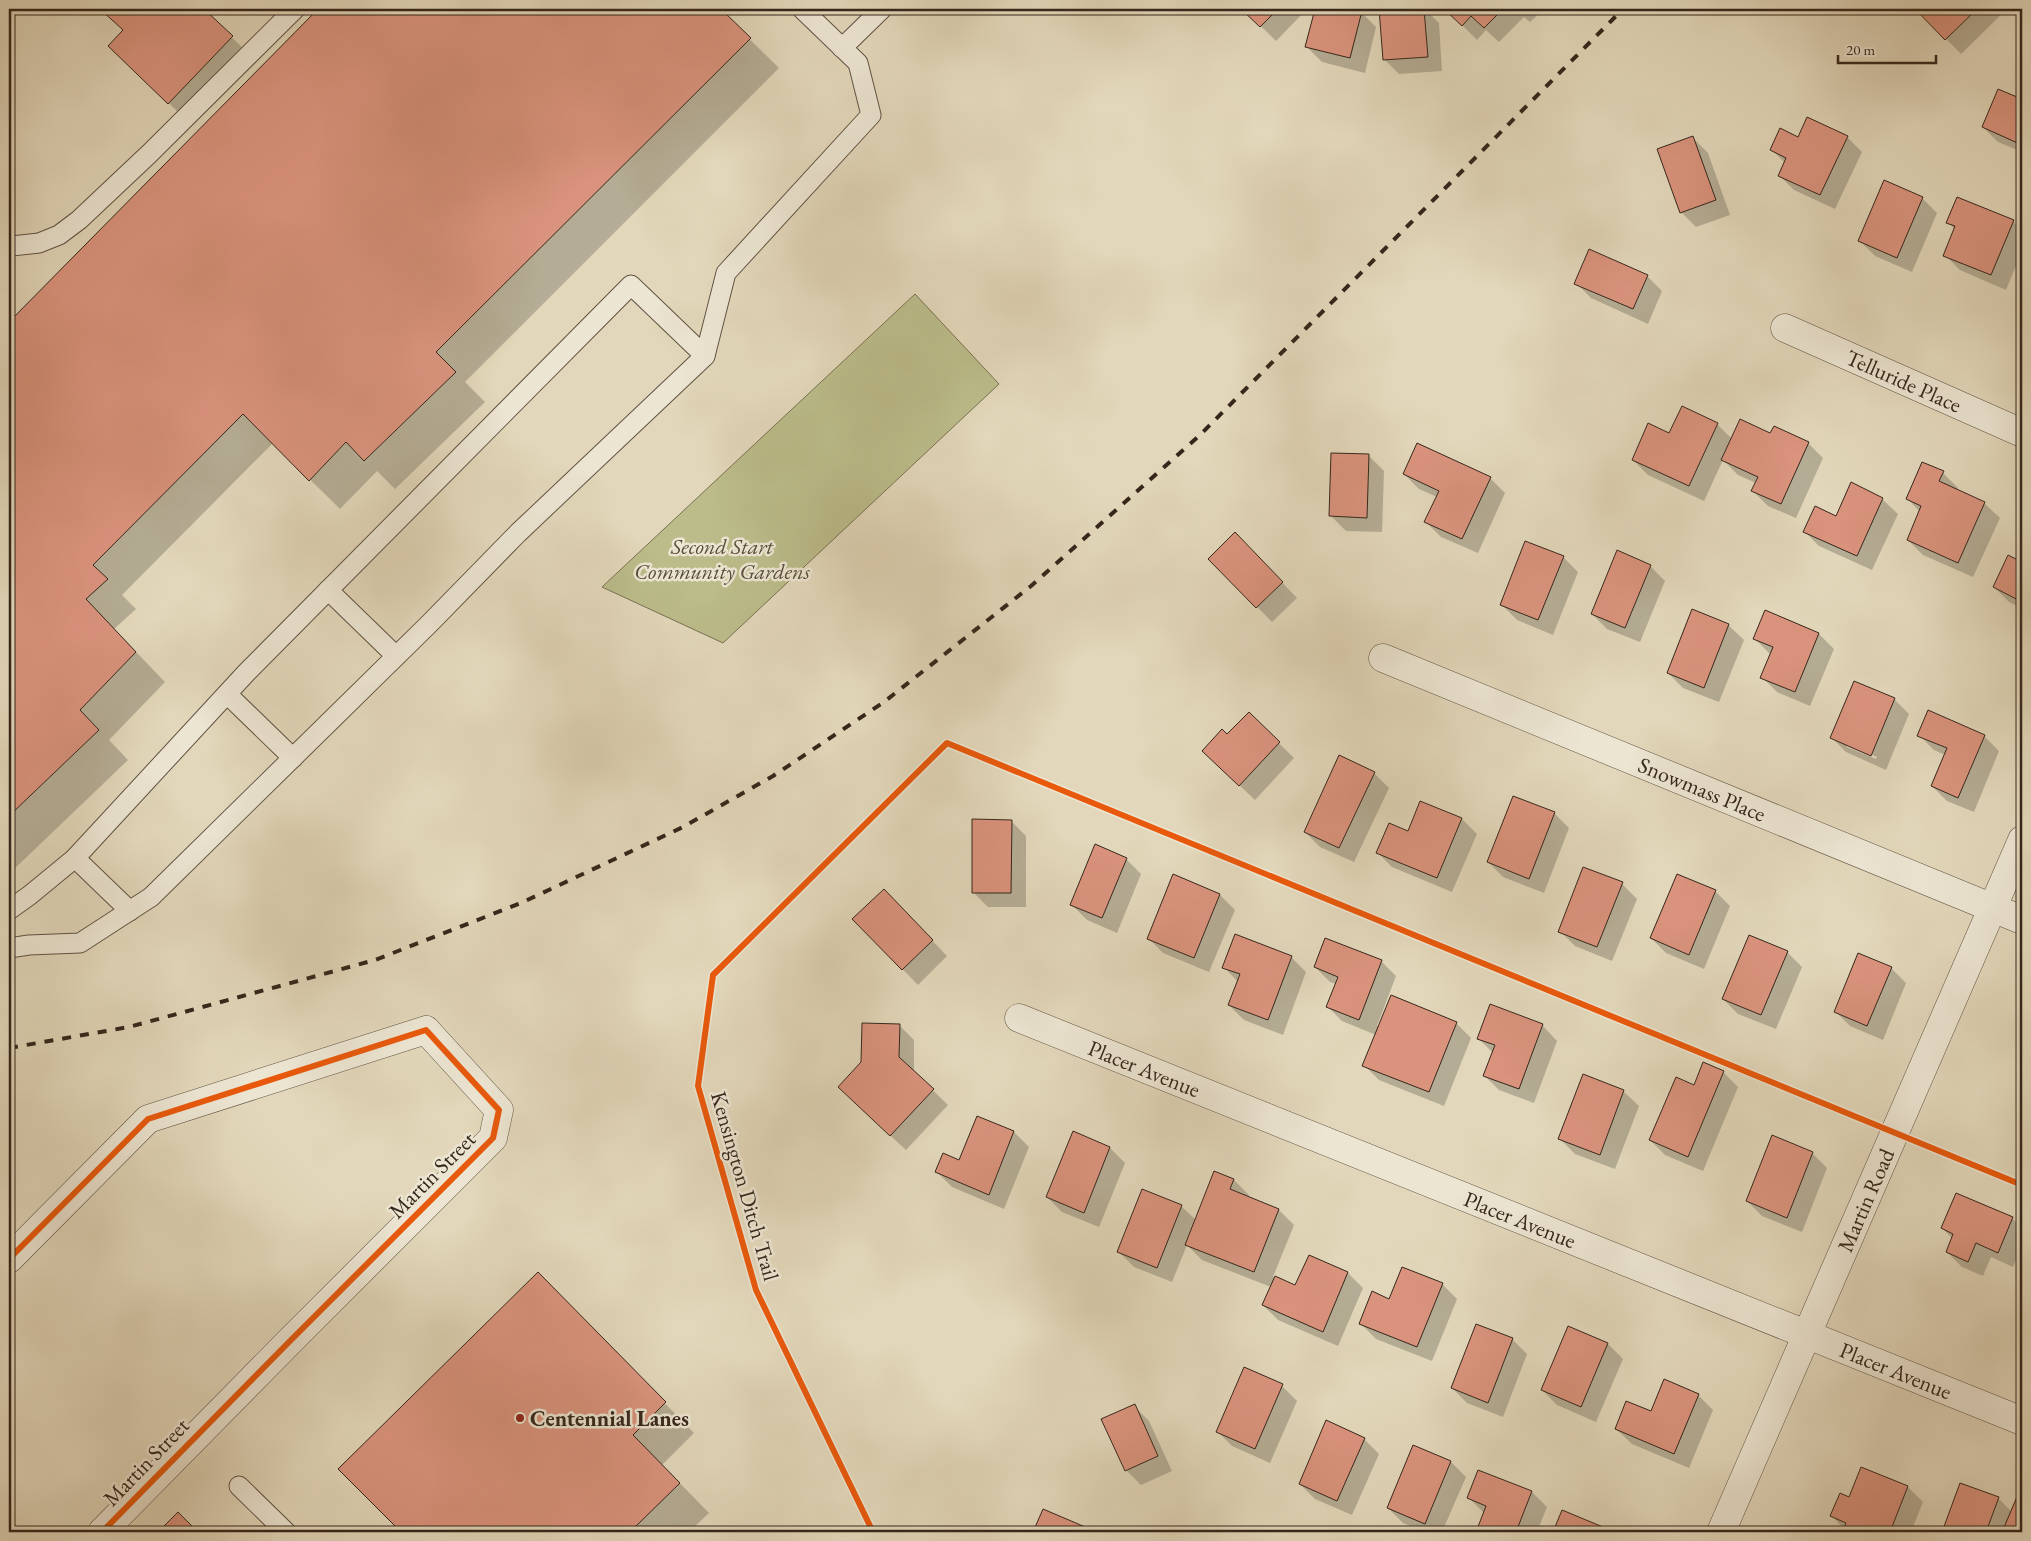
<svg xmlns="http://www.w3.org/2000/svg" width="2031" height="1541" font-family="'EB Garamond',serif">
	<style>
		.green { fill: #bbbc8a; stroke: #787152 }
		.shadow { fill: #0003; fill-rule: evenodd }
		.building { fill: #da937d; stroke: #35261b }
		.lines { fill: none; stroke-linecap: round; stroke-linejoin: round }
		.lane-casing { stroke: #605243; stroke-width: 21 }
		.street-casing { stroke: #605243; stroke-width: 29 }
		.lane { stroke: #ece5d2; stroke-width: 19 }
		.street { stroke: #ece5d2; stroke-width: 28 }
		.rail { stroke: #35261b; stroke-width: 4; stroke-dasharray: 9 9; stroke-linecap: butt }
		.cycleway-casing { stroke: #ece5d2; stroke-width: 9 }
		.cycleway { stroke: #e8590c; stroke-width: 6 }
		.poi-dot { fill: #8f2418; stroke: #ece5d2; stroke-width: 2 }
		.labels { text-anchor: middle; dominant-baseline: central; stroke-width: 5; stroke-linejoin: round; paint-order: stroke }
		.street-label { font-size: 22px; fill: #35261b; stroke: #ece5d2 }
		.park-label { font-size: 22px; font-style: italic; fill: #564c37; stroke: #ece5d2 }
		.poi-label { font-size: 22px; font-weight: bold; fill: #35261b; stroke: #ece5d2; text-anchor: start }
	</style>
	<rect width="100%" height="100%" fill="#e2d7ba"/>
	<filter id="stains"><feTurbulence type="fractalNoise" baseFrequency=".004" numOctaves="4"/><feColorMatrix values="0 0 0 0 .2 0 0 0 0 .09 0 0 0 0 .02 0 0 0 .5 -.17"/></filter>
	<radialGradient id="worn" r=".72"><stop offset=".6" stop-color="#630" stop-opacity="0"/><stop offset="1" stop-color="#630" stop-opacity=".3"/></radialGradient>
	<!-- green -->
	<path class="green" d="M915 294 999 384 723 643 602 587Z"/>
	<!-- shadow -->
	<g class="shadow">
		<path d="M102 9H202L247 52 184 118 125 60 124 31Z"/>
		<path d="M320 9H719L779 68 465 382 485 402 395 489 377 471 340 509 273 443 122 595 136 609 114 629 165 682 109 740 128 760 9 874V324Z"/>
		<path d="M1243 9H1307L1276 41Z"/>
		<path d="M1316 9H1348L1361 12 1376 27 1365 73 1322 62 1306 46Z"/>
		<path d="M1425 9 1439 23 1442 71 1399 74 1384 59 1381 10Z"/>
		<path d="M1446 9H1544L1530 22 1524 17 1499 42 1486 30 1477 40Z"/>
		<path d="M1921 9H2005L2006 10 1961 54 1919 11Z"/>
		<path d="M2022 88V152L1998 142 1983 127 2018 99Z"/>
		<path d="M1847 137 1862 152 1835 209 1794 190 1779 175 1785 163 1772 150 1799 138Z"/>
		<path d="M1693 138 1708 153 1730 215 1696 227 1681 212Z"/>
		<path d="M1885 182 1922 198 1937 213 1912 272 1875 256 1860 241Z"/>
		<path d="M2013 221 2022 231V251L2006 290 1960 270 1945 255 1955 230 1948 222Z"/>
		<path d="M1647 276 1662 291 1648 324 1591 298 1576 283Z"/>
		<path d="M2022 320V334L2018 329Z"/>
		<path d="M1717 424 1732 439 1770 435 1808 443 1823 458 1796 518 1768 506 1753 491 1756 483 1738 475 1723 460 1704 501 1648 475 1633 460 1670 435Z"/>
		<path d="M1369 456 1384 471 1382 532 1346 531 1331 516Z"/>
		<path d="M1943 473 1958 488 1957 490 1984 503 2000 518 1973 577 1923 555 1908 540 1920 512 1907 498Z"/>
		<path d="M1404 474 1490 478 1505 493 1478 553 1441 537 1426 522 1437 497 1419 489Z"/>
		<path d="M1882 499 1898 514 1872 570 1819 546 1804 531Z"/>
		<path d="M1250 549 1297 598 1272 622 1210 559Z"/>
		<path d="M1563 557 1578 572 1553 635 1517 620 1502 605Z"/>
		<path d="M2009 557 2022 563V608L2009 602 1994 587Z"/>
		<path d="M1650 566 1665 581 1640 642 1607 629 1592 614Z"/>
		<path d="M1766 612 1819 634 1834 649 1810 706 1777 692 1762 677 1771 655 1755 639Z"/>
		<path d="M1728 625 1744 640 1719 702 1683 688 1668 673Z"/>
		<path d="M1894 699 1909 714 1886 770 1846 752 1831 737ZM1847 744 1877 757 1876 759 1847 747Z"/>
		<path d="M1249 714 1294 758 1255 800 1219 766 1227 736Z"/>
		<path d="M1919 735 1984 736 1999 751 1974 812 1947 801 1932 786 1945 755 1934 750Z"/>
		<path d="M1374 773 1389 788 1354 862 1320 847 1305 832Z"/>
		<path d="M1421 802 1462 819 1477 834 1452 892 1392 867 1377 852 1408 833Z"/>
		<path d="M1554 813 1569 828 1544 893 1503 877 1488 862Z"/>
		<path d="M1011 821 1026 836V907H988L973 892Z"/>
		<path d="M1126 859 1141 874 1117 933 1087 920 1072 905Z"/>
		<path d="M1622 884 1637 899 1612 961 1575 946 1560 931Z"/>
		<path d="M1715 891 1730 906 1704 969 1666 953 1651 938Z"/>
		<path d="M1220 895 1235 910 1209 972 1163 953 1148 938Z"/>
		<path d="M899 906 947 956 918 985 854 919Z"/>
		<path d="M1787 952 1802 967 1776 1029 1738 1014 1723 999Z"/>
		<path d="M1291 957 1306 972 1283 1035 1244 1020 1229 1005 1238 982 1224 967Z"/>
		<path d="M1381 961 1396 976 1377 1026 1456 1023 1471 1038 1444 1106 1379 1080 1364 1065 1376 1035 1342 1021 1327 1006 1336 984 1330 982 1315 967Z"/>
		<path d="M1891 968 1906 983 1883 1040 1850 1026 1835 1011Z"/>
		<path d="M899 1025 914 1040V1072L948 1105 906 1150 854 1102Z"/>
		<path d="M1542 1025 1557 1041 1534 1103 1499 1090 1484 1075 1493 1053 1478 1038Z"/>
		<path d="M1723 1072 1738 1087 1703 1171 1665 1155 1650 1140 1695 1086Z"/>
		<path d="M1623 1091 1639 1106 1615 1169 1575 1154 1560 1139Z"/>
		<path d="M978 1118 1014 1132 1029 1147 1004 1209 952 1187 937 1172 960 1162Z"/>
		<path d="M1073 1133 1110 1148 1125 1163 1099 1227 1062 1212 1047 1197Z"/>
		<path d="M1812 1153 1827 1168 1802 1232 1762 1216 1747 1201Z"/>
		<path d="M1215 1172 1234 1180 1249 1195 1248 1198 1279 1210 1294 1225 1273 1277 1296 1287 1348 1273 1363 1288 1338 1346 1278 1320 1263 1305 1271 1287 1202 1260 1187 1245 1172 1282 1134 1267 1119 1252 1181 1206 1196 1220Z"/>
		<path d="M2012 1218 2022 1228V1245L2013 1267 1991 1257 1983 1276 1962 1267 1947 1252 1953 1239 1942 1228Z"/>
		<path d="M538 1274 694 1433 662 1465 709 1513 689 1532H402L340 1469Z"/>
		<path d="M1442 1284 1457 1299 1432 1361 1376 1339 1361 1324 1390 1300Z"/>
		<path d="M1569 1327 1608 1344 1623 1359 1596 1422 1557 1405 1542 1390Z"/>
		<path d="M1512 1339 1527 1354 1503 1417 1467 1403 1452 1388Z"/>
		<path d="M1282 1386 1297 1401 1270 1463 1232 1446 1217 1431Z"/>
		<path d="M1698 1395 1713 1410 1689 1468 1632 1444 1616 1429Z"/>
		<path d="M1134 1406 1149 1421 1172 1471 1141 1485 1126 1470Z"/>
		<path d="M1364 1439 1379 1454 1352 1515 1315 1499 1300 1484Z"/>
		<path d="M1414 1446 1451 1462 1466 1477 1442 1532H1425L1403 1523 1388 1508Z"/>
		<path d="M1961 1484 1998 1498 2012 1512 2019 1494 2022 1495V1532H1943Z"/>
		<path d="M1908 1487 1923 1502 1911 1532H1843L1844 1529 1832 1516 1850 1498Z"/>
		<path d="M1532 1492 1547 1507 1537 1532H1477L1485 1514 1469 1498Z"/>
		<path d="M1044 1511 1094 1532H1035Z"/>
		<path d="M1563 1512 1611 1532H1554Z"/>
	</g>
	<!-- building -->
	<g class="building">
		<path d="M100 9H204L233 36 168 104 108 46 123 30Z"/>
		<path d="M318 9H721L751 38 436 352 456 372 364 461 346 442 309 481 243 414 93 565 108 579 86 599 136 652 80 710 99 730 9 816V322Z"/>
		<path d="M1241 9H1278L1260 27Z"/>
		<path d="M1315 9H1353L1362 11 1350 58 1305 47Z"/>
		<path d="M1379 9H1424L1428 57 1383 60Z"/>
		<path d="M1444 9H1503L1484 28 1471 16 1462 26Z"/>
		<path d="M1919 9H1977L1945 40 1917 11Z"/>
		<path d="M2022 85V145L1982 127 1998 89 2017 97Z"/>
		<path d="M1807 117 1848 136 1820 195 1778 176 1786 158 1770 150 1780 128 1798 137Z"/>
		<path d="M1693 136 1716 200 1680 213 1657 149Z"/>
		<path d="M1884 180 1923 197 1897 258 1858 241Z"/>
		<path d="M1957 197 2014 220 1991 275 1943 256 1955 226 1946 223Z"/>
		<path d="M1589 249 1648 275 1633 309 1574 284Z"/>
		<path d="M1682 406 1718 423 1689 486 1632 460 1648 423 1669 433Z"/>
		<path d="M1740 419 1770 433 1774 426 1809 442 1781 504 1751 491 1758 477 1721 460Z"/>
		<path d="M1417 443 1491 477 1462 539 1424 522 1439 491 1403 474Z"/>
		<path d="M1331 453 1369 454 1367 518 1329 516Z"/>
		<path d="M1922 462 1944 471 1939 481 1985 502 1958 563 1907 540 1921 506 1906 499Z"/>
		<path d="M1851 482 1883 498 1857 556 1803 532 1815 506 1836 516Z"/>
		<path d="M1235 532 1283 582 1256 608 1208 559Z"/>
		<path d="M1525 541 1564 556 1538 620 1500 605Z"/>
		<path d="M1617 550 1651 565 1625 628 1591 614Z"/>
		<path d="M2008 555 2022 562V602L1993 587Z"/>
		<path d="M1692 609 1729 624 1704 688 1667 673Z"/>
		<path d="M1765 610 1819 633 1795 692 1760 678 1773 647 1753 639Z"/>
		<path d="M1854 681 1895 698 1871 756 1830 738Z"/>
		<path d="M1928 710 1985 735 1958 798 1931 786 1947 748 1917 736Z"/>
		<path d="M1249 712 1280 742 1239 786 1202 751 1222 729 1227 734Z"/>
		<path d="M1339 755 1375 772 1339 848 1304 832Z"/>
		<path d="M1513 796 1555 812 1529 879 1487 862Z"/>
		<path d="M1420 801 1462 818 1437 878 1376 853 1389 823 1408 831Z"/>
		<path d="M972 819 1012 820 1011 893H972Z"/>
		<path d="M1095 844 1127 858 1102 918 1070 905Z"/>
		<path d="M1583 867 1623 882 1597 947 1558 932Z"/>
		<path d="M1173 874 1220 894 1194 958 1147 939Z"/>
		<path d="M1677 874 1716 890 1689 955 1650 938Z"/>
		<path d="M884 889 933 940 902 970 852 919Z"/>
		<path d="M1235 934 1292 956 1268 1020 1228 1005 1240 974 1222 968Z"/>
		<path d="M1749 935 1788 951 1761 1015 1722 999Z"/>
		<path d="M1325 938 1382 960 1359 1020 1326 1007 1338 977 1314 967Z"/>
		<path d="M1858 953 1892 967 1867 1026 1834 1012Z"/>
		<path d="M1391 995 1457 1022 1429 1092 1362 1066Z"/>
		<path d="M1490 1004 1543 1024 1519 1089 1483 1076 1495 1045 1477 1039Z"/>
		<path d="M862 1023 900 1024 899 1057 934 1089 890 1136 838 1087 861 1062Z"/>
		<path d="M1703 1062 1724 1071 1688 1157 1649 1140 1676 1077 1694 1085Z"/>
		<path d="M1583 1074 1624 1090 1600 1155 1558 1139Z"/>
		<path d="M977 1116 1014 1131 989 1195 935 1172 943 1153 959 1160Z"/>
		<path d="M1073 1131 1110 1147 1084 1213 1046 1197Z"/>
		<path d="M1772 1135 1813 1152 1787 1218 1746 1201Z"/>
		<path d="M1214 1171 1234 1179 1230 1189 1279 1209 1254 1272 1185 1245Z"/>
		<path d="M1142 1189 1182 1205 1157 1268 1117 1252Z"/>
		<path d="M1956 1193 2013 1217 1998 1253 1976 1243 1968 1262 1946 1252 1953 1234 1941 1228Z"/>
		<path d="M1309 1255 1348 1272 1323 1332 1262 1305 1275 1276 1295 1285Z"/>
		<path d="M1402 1267 1443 1283 1417 1347 1359 1324 1372 1291 1389 1299Z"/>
		<path d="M538 1272 666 1402 633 1435 680 1483 630 1532H401L338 1469Z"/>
		<path d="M1476 1324 1513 1338 1488 1403 1451 1388Z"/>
		<path d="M1568 1326 1608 1343 1581 1407 1541 1390Z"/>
		<path d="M1244 1367 1283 1384 1255 1449 1216 1432Z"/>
		<path d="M1664 1379 1699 1394 1674 1454 1615 1429 1626 1401 1651 1411Z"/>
		<path d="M1135 1404 1158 1456 1125 1471 1101 1419Z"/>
		<path d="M1326 1420 1365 1438 1337 1501 1299 1484Z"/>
		<path d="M1413 1445 1451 1461 1425 1524 1387 1508Z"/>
		<path d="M1861 1467 1908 1486 1890 1532H1842L1846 1523 1830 1516 1840 1493 1849 1497Z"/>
		<path d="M1478 1470 1532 1491 1516 1532H1476L1486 1506 1467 1498Z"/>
		<path d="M1960 1483 1999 1497 1986 1532H1942Z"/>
		<path d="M2019 1492 2022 1494V1532H2002Z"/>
		<path d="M1043 1509 1097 1532H1033Z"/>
		<path d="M1562 1510 1615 1532H1553Z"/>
		<path d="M178 1512 198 1532H158Z"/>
	</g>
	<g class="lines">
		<!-- lane casing -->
		<g class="lane-casing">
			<g id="lane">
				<path d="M842 48 882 9"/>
				<path d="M9 243 12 246 39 243 59 235 79 220 149 154 295 9"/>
				<path d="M705 356 726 273 871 115 858 63 802 9"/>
				<path d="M328 590 396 656"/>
				<path d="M227 694 293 758"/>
				<path d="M75 858 130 911"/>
				<path d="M9 910 30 895 75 858 247 672 631 285 705 356 518 533 429 624 151 897 80 943 29 945 9 948"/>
				<path d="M239 1486 286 1532"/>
			</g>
		</g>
		<!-- street casing -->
		<g class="street-casing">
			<g id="street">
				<path id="s1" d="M1785 328 2022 433"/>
				<path id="s2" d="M1383 658 2022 920"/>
				<path id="s3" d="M1019 1018 2022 1421"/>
				<path d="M9 1259 148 1119 426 1030 499 1110 493 1138 290 1341 102 1532"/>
				<path id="s4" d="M1721 1532 2022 840"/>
			</g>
		</g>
		<!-- lane -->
		<use href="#lane" class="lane"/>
		<!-- street -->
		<use href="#street" class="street"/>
		<!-- rail -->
		<path class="rail" d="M9 1048 129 1027 375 960 521 903 683 827 773 776 884 702 1031 586 1199 436 1623 9"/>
		<!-- cycleway casing -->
		<g class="cycleway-casing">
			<g id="cycleway">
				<path d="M9 1259 148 1119 426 1030 499 1110 493 1138 290 1341 102 1532"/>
				<path d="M873 1532 756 1290 698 1086 713 975 947 743 2022 1185"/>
			</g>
		</g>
		<!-- cycleway -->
		<use href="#cycleway" class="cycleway"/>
	</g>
	<!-- markers -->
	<circle class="poi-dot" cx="520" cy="1418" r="5"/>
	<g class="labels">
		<!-- street labels -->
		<g class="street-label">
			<text stroke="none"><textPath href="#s1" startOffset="130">Telluride Place</textPath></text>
			<text stroke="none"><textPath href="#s2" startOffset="345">Snowmass Place</textPath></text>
			<text stroke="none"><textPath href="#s3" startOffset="135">Placer Avenue</textPath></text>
			<text transform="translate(432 1175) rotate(-45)">Martin Street</text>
			<text transform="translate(745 1186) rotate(74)">Kensington Ditch Trail</text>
			<text stroke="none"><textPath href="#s4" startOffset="362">Martin Road</textPath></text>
			<text stroke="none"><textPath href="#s3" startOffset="540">Placer Avenue</textPath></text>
			<text stroke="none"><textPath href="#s3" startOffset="945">Placer Avenue</textPath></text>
			<text transform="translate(146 1462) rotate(-46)">Martin Street</text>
		</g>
		<!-- park labels -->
		<g class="park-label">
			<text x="722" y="546">Second Start<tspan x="722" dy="25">Community Gardens</tspan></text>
		</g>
		<!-- poi labels -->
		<g class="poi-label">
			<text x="530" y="1418">Centennial Lanes</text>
		</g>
	</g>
	<!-- margin -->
	<rect width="2031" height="1541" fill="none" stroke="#e2d7ba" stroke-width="30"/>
	<rect x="10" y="10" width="2011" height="1521" fill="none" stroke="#35261b" stroke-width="2.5"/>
	<rect x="15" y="15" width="2001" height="1511" fill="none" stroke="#35261b"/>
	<!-- scale -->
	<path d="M1838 55v8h98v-8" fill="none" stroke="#35261b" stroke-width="2.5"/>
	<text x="1846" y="55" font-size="15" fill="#35261b" stroke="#ece5d2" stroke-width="4" paint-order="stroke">20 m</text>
	<rect width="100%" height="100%" filter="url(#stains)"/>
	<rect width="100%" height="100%" fill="url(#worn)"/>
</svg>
